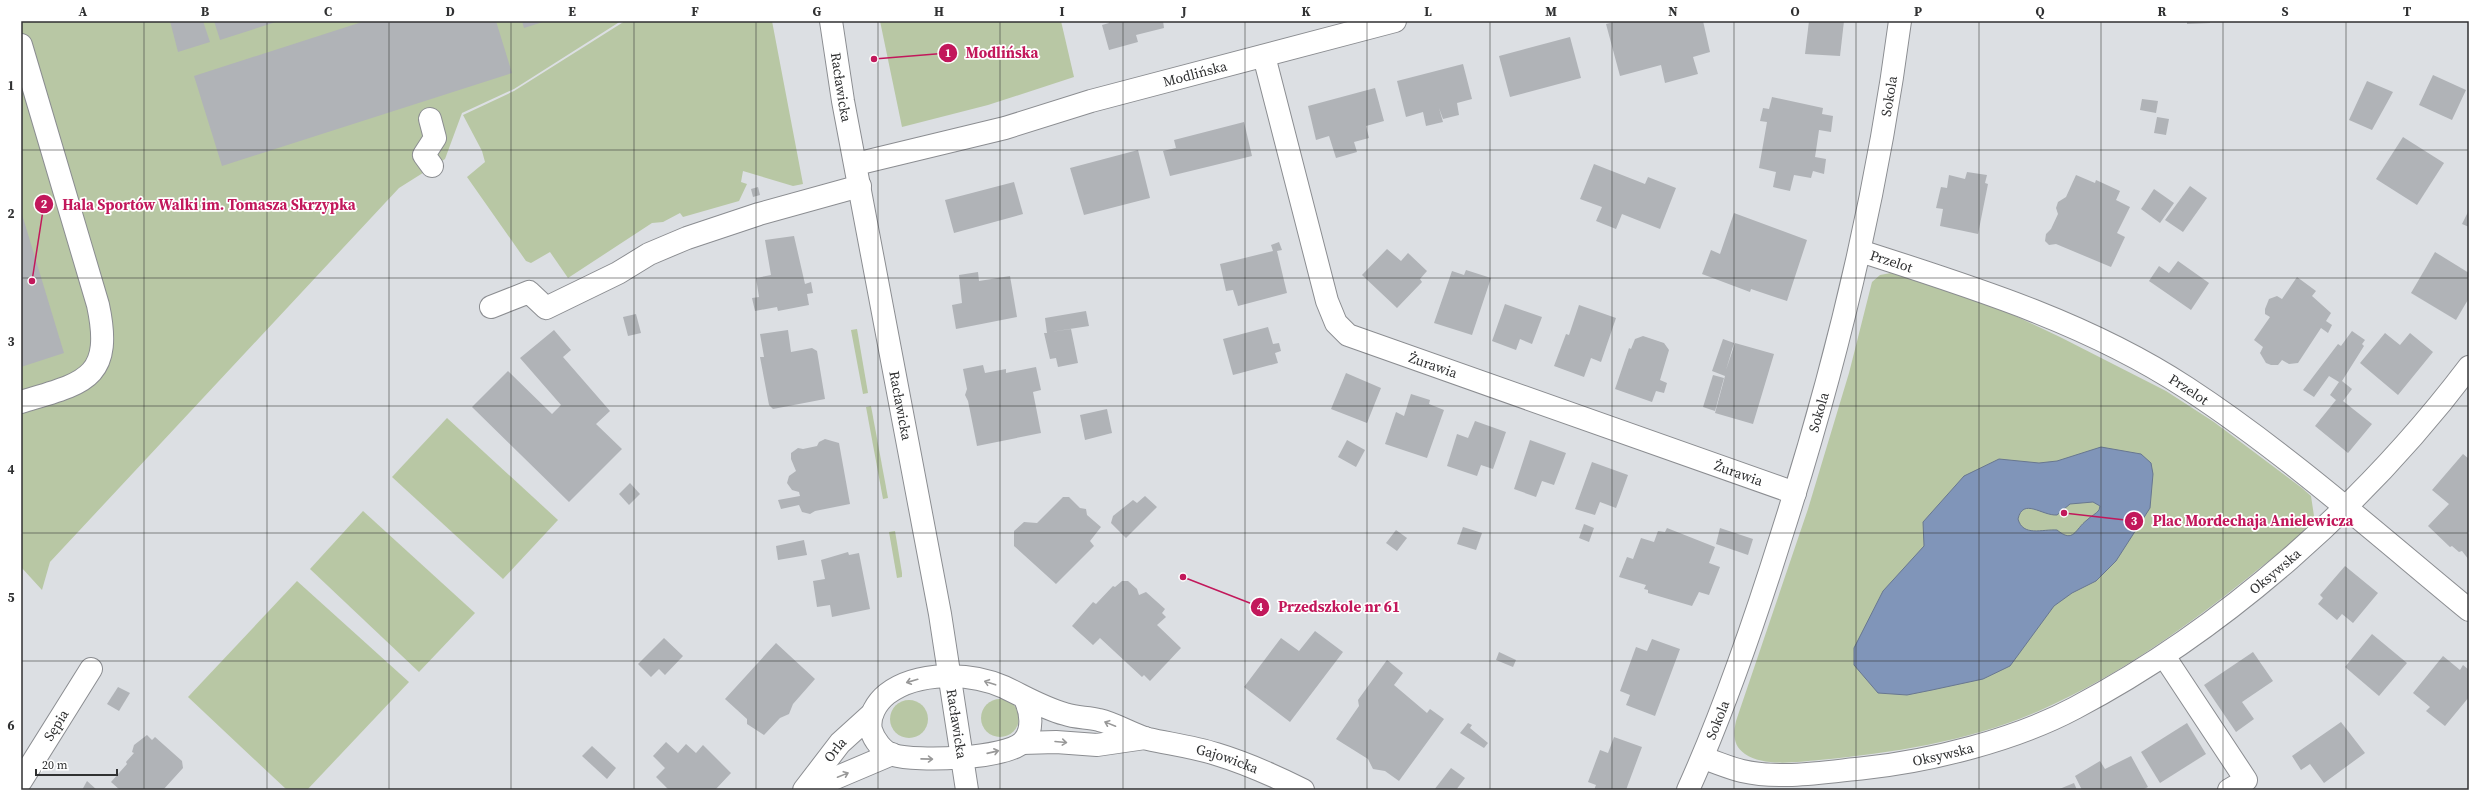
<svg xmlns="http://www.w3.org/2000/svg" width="2490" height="811" font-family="'Source Serif 4',serif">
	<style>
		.green { fill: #b8c7a4 }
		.water { fill: #8095b9; stroke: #687790; fill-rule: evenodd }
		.building { fill: #b0b3b7 }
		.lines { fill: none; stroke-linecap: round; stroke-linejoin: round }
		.minor-casing { stroke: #8b8d91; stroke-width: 24 }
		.minor { stroke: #fff; stroke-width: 22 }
		.oneway { stroke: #989898 }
		.grid { fill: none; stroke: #303132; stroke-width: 1; stroke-opacity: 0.55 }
		.labels { text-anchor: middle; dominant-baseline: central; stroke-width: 3.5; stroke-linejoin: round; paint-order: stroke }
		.street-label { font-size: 14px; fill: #303132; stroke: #fff }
		.leader { fill: none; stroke: #c2185b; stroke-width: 1.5 }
		.callout-dot { fill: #c2185b; stroke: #fff; stroke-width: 1.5 }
		.mark-label { font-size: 12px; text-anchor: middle; font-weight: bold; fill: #fff }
		.callout-label { font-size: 15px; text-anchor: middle; font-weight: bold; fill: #c2185b; stroke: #fff; stroke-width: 3.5; stroke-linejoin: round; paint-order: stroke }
		.neatline { fill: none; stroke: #303132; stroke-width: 1.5 }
		.grid-label { font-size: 13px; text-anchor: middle; font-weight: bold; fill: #303132 }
	</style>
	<rect width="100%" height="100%" fill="#dcdfe3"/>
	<!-- green -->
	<g class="green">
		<path d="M21 21H621L514 89 462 113 445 159 399 188 50 562 42 590 21 567Z"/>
		<path d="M625 21H772L803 184 793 186 743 171 741 182 747 184 739 201 683 217 680 213 663 222 652 223 568 278 550 252 531 263 526 261 467 177 485 162 482 151 463 115 514 91Z"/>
		<path d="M880 21H1061L1074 77 988 105 902 127Z"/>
		<path d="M1891 273 1994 306 2060 337 2166 391 2214 422 2302 488 2311 496 2314 516C2304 537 2278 553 2261 567 2192 623 2122 674 2041 710 1971 741 1894 753 1819 760 1797 762 1764 767 1745 754 1733 746 1733 734 1736 721L1808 509 1849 373 1872 282 1880 275Z"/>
		<path d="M857 329 868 393 863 394 851 330Z"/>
		<path d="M871 406 888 498 883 499 866 407Z"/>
		<path d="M447 418 558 520 503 579 392 477Z"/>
		<path d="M363 511 475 613 419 672 310 569Z"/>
		<path d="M895 531 902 573V577L897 578 889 532Z"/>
		<path d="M297 581 409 682 307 790H287L188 697Z"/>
		<circle cx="1000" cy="718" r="19"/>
		<circle cx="909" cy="719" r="19"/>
	</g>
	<!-- water -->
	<path class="water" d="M2101 447 2141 454 2151 463 2153 474 2150 508 2116 561 2096 581 2072 593 2054 606 2010 666 1983 679 1932 690 1907 695 1878 693 1854 665V648L1883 591 1924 546 1923 522 1964 476 1999 459 2039 463 2057 461ZM2093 502 2100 506 2099 510C2096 514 2091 516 2087 520 2075 529 2074 544 2057 530 2042 529 2023 537 2018 519 2023 497 2042 516 2057 515L2070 504Z"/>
	<!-- building -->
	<g class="building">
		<path d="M170 21H203L210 42 178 52Z"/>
		<path d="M214 21H279L220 40Z"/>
		<path d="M365 21H496L512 73 222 166 194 76Z"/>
		<path d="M522 21H546L524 28Z"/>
		<path d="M1108 21H1163L1164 28 1136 35 1138 42 1109 50 1102 25 1109 23Z"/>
		<path d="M1618 21H1703L1710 52 1693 57 1698 74 1665 83 1661 65 1620 76 1606 24Z"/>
		<path d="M1809 21H1844L1840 56 1805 54Z"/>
		<path d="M2187 21H2210V23L2187 24Z"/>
		<path d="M1570 37 1581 78 1510 97 1499 56Z"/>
		<path d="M1463 64 1472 99 1457 103 1459 115 1443 119 1439 108 1443 122 1426 126 1423 112 1406 117 1397 81Z"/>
		<path d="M2433 75 2466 90 2452 120 2419 105Z"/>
		<path d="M2367 81 2393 92 2372 130 2349 120Z"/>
		<path d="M1375 88 1384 121 1366 126 1369 138 1354 142 1357 152 1336 158 1329 136 1316 140 1308 106Z"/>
		<path d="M1772 97 1823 108 1822 114 1833 116 1831 132 1819 130 1817 144 1815 157 1826 159 1824 174 1813 171 1811 178 1794 175 1790 191 1773 187 1776 172 1759 168 1767 122 1760 121 1763 108 1769 109Z"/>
		<path d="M2142 99 2158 101 2156 113 2140 110Z"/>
		<path d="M2157 117 2169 119 2166 135 2154 133Z"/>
		<path d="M1244 122 1252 156 1170 176 1163 151 1176 148 1174 140Z"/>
		<path d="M2403 137 2444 163 2417 205 2376 179Z"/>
		<path d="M1138 150 1150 198 1084 215 1070 168Z"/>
		<path d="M1594 164 1645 184 1648 177 1676 188 1660 229 1622 214 1616 229 1596 221 1602 207 1580 199Z"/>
		<path d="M1967 172 1987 175 1985 183 1988 184 1978 234 1940 226 1943 209 1936 208 1941 187 1947 188 1949 175 1965 179Z"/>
		<path d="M2076 175 2095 183 2096 180 2120 191 2116 200 2130 207 2117 233 2125 237 2111 267 2056 244 2049 245 2045 241 2046 234 2051 229 2058 214 2056 208 2058 202 2066 197Z"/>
		<path d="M1014 182 1023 214 954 233 945 200Z"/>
		<path d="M2190 186 2207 198 2183 232 2165 220Z"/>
		<path d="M758 187 760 195 753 197 751 189Z"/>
		<path d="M2154 189 2174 203 2160 223 2141 209Z"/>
		<path d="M2469 210V227L2462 224Z"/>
		<path d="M21 211 64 353 21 367Z"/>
		<path d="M1734 213 1807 240 1787 301 1751 289 1750 292 1702 274 1711 250 1720 254Z"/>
		<path d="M794 236 805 284 811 282 813 293 807 294 809 305 778 311 777 307 755 311 752 298 759 297 756 278 771 275 765 240Z"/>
		<path d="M1279 242 1282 250 1277 251 1287 293 1238 306 1233 290 1226 291 1220 264 1273 251 1271 245Z"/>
		<path d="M1387 249 1401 261 1408 253 1427 271 1420 279 1422 282 1397 308 1362 275Z"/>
		<path d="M2435 252 2469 273V298L2456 320 2411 293Z"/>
		<path d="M2178 261 2209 283 2191 310 2149 281 2159 266 2169 273Z"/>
		<path d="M1466 270 1491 278 1472 335 1434 323 1452 271 1464 275Z"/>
		<path d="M978 272 979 281 1010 276 1017 317 956 329 952 305 962 303 959 275Z"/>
		<path d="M2297 277 2316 291 2312 296 2331 313 2326 321 2332 325 2328 333 2321 328 2298 363 2289 364 2282 360 2278 365H2271L2266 363 2260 353 2263 347 2254 340 2270 317 2265 314V309L2269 299 2277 296 2282 299Z"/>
		<path d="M1505 304 1542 317 1532 344 1520 339 1516 350 1492 341Z"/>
		<path d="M1579 305 1616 318 1601 362 1591 358 1584 377 1554 366 1566 334 1569 335Z"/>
		<path d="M1086 311 1089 326 1050 332 1071 329 1078 363 1058 367 1056 358 1050 359 1044 333H1047L1045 318Z"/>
		<path d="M636 314 641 333 628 336 623 317Z"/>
		<path d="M1268 327 1273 344 1279 343 1281 351 1275 353 1278 363 1233 375 1223 339Z"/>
		<path d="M554 330 571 350 563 357 610 411 596 424 622 449 569 502 472 407 508 371 552 414 561 405 520 358Z"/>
		<path d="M788 330 791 352 812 348 817 351 825 399 773 409 769 405 760 357H764L760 334Z"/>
		<path d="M2352 331 2365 340 2362 344 2364 346 2342 381 2352 389 2343 401 2372 424 2348 453 2315 426 2336 400 2330 395 2339 382 2329 376 2314 397 2303 390 2338 344 2341 346Z"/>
		<path d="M2385 333 2400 345 2410 333 2433 352 2398 395 2360 363Z"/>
		<path d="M1643 336 1664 343 1669 350 1660 380 1667 383 1664 393 1656 391 1652 402 1615 389 1629 348 1631 349 1635 339Z"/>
		<path d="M1723 339 1734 343 1726 370 1735 343 1774 354 1753 424 1715 413 1725 376 1712 371Z"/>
		<path d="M983 365 985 373 1006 369V373L1036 367 1041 390 1033 392 1041 433 977 446 968 401 965 395 967 389 963 369Z"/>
		<path d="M1346 373 1381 388 1367 423 1331 409Z"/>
		<path d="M1713 375 1724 378 1715 411 1703 407Z"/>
		<path d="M1411 394 1430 400 1429 404 1444 410 1427 458 1385 444 1396 412 1404 416Z"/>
		<path d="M1107 409 1112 433 1085 440 1080 415Z"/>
		<path d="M1475 421 1506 432 1493 469 1481 465 1477 476 1447 466 1457 434 1468 438Z"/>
		<path d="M825 439 839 443 850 504 815 511 810 514 802 512 799 505 781 509 778 500 800 496 799 492 792 490 787 483 789 476 796 471 791 459V453L798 448 803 449 817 446 819 442Z"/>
		<path d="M1347 440 1365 450 1356 467 1338 457Z"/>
		<path d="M1530 440 1566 453 1554 485 1542 481 1536 497 1514 489Z"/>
		<path d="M2463 454 2469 459V560L2462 551 2459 552 2452 546 2450 547 2428 526 2449 504 2432 490Z"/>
		<path d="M1592 462 1628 475 1616 508 1600 502 1595 515 1575 509Z"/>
		<path d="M630 483 640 494 629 505 619 494Z"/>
		<path d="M1145 496 1157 507 1126 538 1111 523 1113 516 1133 500 1137 503Z"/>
		<path d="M1063 497H1069L1080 508 1086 509 1087 515 1101 527 1090 541 1094 546 1056 584 1014 546V531L1024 522 1037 523Z"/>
		<path d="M1584 524 1594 528 1589 542 1579 538Z"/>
		<path d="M1463 527 1482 533 1476 550 1457 544Z"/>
		<path d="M1667 528 1715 547 1709 563 1720 567 1709 595 1699 592 1692 606 1648 593V590L1644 589 1646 585 1619 577 1627 557 1633 559 1641 538 1654 542 1658 531 1665 532Z"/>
		<path d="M1720 528 1753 539 1748 555 1716 544Z"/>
		<path d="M1396 530 1407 538 1397 551 1386 543Z"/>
		<path d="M804 540 807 555 778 560 776 546Z"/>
		<path d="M848 552 849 555 859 553 870 609 832 617 830 605 817 607 813 581 825 579 821 560Z"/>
		<path d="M2345 566 2378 593 2353 623 2342 614 2337 620 2318 604 2323 598 2320 595Z"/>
		<path d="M1122 581H1128L1137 589 1139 595 1146 592 1165 609 1162 613 1166 617 1157 625 1181 648 1150 681 1144 675 1142 677 1100 638 1093 645 1072 626 1093 602 1096 604 1113 586 1115 587Z"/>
		<path d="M1315 631 1343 652 1290 722 1244 687 1281 638 1299 651Z"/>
		<path d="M2372 634 2407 663 2379 696 2345 667Z"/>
		<path d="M664 638 683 656 665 675 659 669 651 677 638 664Z"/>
		<path d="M1652 639 1680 649 1655 716 1626 705 1630 695 1620 691 1636 647 1647 651Z"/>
		<path d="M776 643 815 679 793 704 789 714 780 718 764 735 747 724V719L725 699Z"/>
		<path d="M1499 652 1516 660 1513 667 1496 660Z"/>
		<path d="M2253 652 2273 681 2242 702 2254 719 2236 732 2204 685Z"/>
		<path d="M2443 656 2460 670 2463 665 2469 670V697L2445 726 2426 711 2430 707 2413 693Z"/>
		<path d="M1387 660 1403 673 1394 685 1427 713 1430 709 1444 719 1399 781 1385 771 1373 769 1368 759 1336 739 1359 706 1358 700Z"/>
		<path d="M118 687 130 693 119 711 107 704Z"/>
		<path d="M2341 722 2365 753 2324 783 2310 764 2301 770 2292 756Z"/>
		<path d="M1468 723 1472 725 1470 728 1488 743 1484 748 1460 733Z"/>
		<path d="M2187 723 2206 754 2160 783 2141 752Z"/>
		<path d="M147 735 152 740 155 737 182 761 183 768 163 790H120L111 782 127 764 126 762 134 753 132 752 134 745Z"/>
		<path d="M1614 737 1642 747 1626 790H1594L1596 785 1588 782 1600 750 1608 753Z"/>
		<path d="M666 742 678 753 686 744 696 753 703 745 731 773 715 790H669L656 777 665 768 653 756Z"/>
		<path d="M592 746 616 768 607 779 582 756Z"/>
		<path d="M2131 756 2148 787 2142 790H2082L2075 776 2100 761 2105 769Z"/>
		<path d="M1451 768 1465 778 1456 790H1434Z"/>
		<path d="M87 781 97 790H82Z"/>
		<path d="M2074 783 2077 790H2057Z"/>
	</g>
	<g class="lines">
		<!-- minor casing -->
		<g class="minor-casing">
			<g id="minor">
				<path id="s1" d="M831 21 843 101 940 614 967 790"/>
				<path d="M21 45 98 305C114 380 83 383 21 402"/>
				<path id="s2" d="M1264 56 1327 301 1336 323 1348 335 1795 493"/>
				<path d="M430 119 435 138 424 155 432 166"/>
				<path id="s3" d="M856 164 1005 128 1091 101 1395 21"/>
				<path id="s4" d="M1860 251C1972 287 2088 323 2187 388 2285 452 2378 535 2469 610"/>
				<path d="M491 307 529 292 546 308 618 273 649 254 687 238 759 214 860 186"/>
				<path d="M2164 656 2246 780 2229 790"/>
				<path id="s5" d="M1025 699C1031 712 1034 730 1023 742 1006 759 917 762 893 755 883 752 874 740 871 730 868 716 877 702 887 694 917 671 971 672 1004 687 1025 697 1043 708 1065 714 1076 718 1088 717 1099 720 1116 724 1131 734 1148 739 1171 744 1194 747 1216 754 1246 763 1275 776 1303 790"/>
				<path d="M1022 743 1056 742 1097 745 1145 738"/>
				<path id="s6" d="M1703 758C1716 762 1729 768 1742 771 1781 780 1825 772 1865 768 1931 761 2015 740 2075 708 2225 629 2366 503 2469 367"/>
				<path id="s7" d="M21 781 91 669"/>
				<path id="s8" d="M804 790 840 743 872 714"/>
				<path d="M807 790 892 754"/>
				<path id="s9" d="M1688 790C1725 708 1754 623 1781 537 1835 369 1877 197 1900 21"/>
			</g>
		</g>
		<!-- minor -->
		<use href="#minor" class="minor"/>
	</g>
	<!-- one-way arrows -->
	<defs><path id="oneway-shaft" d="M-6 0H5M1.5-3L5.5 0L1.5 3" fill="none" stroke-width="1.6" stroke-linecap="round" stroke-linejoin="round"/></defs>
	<g class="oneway">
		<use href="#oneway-shaft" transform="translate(912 681) rotate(164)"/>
		<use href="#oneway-shaft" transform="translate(990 683) rotate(-162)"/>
		<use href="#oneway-shaft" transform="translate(1110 724) rotate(-158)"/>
		<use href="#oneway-shaft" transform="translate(1061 742) rotate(5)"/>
		<use href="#oneway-shaft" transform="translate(993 752) rotate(-13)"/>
		<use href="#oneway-shaft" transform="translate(927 759) rotate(1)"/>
		<use href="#oneway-shaft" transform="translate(843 775) rotate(-22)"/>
	</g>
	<!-- grid -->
	<path class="grid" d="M144 21V790M267 21V790M389 21V790M511 21V790M634 21V790M756 21V790M878 21V790M1000 21V790M1123 21V790M1245 21V790M1367 21V790M1490 21V790M1612 21V790M1734 21V790M1856 21V790M1979 21V790M2101 21V790M2223 21V790M2346 21V790M21 150H2469M21 278H2469M21 406H2469M21 533H2469M21 661H2469"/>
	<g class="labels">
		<!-- street labels -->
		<g class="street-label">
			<text stroke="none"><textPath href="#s3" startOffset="351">Modlińska</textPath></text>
			<text stroke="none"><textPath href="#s1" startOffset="67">Racławicka</textPath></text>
			<text stroke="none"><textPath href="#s9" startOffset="724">Sokola</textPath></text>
			<text stroke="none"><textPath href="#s4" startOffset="33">Przelot</textPath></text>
			<text stroke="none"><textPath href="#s2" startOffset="384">Żurawia</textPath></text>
			<text stroke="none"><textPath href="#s4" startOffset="358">Przelot</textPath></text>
			<text stroke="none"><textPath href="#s1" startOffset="391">Racławicka</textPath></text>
			<text stroke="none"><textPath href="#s9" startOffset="400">Sokola</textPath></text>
			<text stroke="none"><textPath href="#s2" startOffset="708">Żurawia</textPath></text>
			<text stroke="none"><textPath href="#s6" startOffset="627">Oksywska</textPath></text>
			<text stroke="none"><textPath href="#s9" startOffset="76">Sokola</textPath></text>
			<text stroke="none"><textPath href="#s1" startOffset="714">Racławicka</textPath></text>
			<text stroke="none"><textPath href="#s7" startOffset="66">Sępia</textPath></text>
			<text stroke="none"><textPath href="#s8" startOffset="51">Orla</textPath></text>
			<text stroke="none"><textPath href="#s6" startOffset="244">Oksywska</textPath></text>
			<text stroke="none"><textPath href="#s5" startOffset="612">Gajowicka</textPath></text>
		</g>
	</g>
	<!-- callouts -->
	<path class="leader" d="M874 59L948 53M32 281L44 204M2064 513L2134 521M1183 577L1260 607"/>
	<g class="callout-dot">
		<circle cx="874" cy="59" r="4"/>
		<circle cx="32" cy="281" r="4"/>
		<circle cx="2064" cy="513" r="4"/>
		<circle cx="1183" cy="577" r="4"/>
		<circle cx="948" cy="53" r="10"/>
		<circle cx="44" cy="204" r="10"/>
		<circle cx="2134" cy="521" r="10"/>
		<circle cx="1260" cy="607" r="10"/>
	</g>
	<g class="mark-label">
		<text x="948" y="57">1</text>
		<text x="44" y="208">2</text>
		<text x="2134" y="525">3</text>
		<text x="1260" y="611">4</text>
	</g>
	<g class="callout-label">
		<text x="1002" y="58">Modlińska</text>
		<text x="209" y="210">Hala Sportów Walki im. Tomasza Skrzypka</text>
		<text x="2253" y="526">Plac Mordechaja Anielewicza</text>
		<text x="1339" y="612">Przedszkole nr 61</text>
	</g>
	<!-- border -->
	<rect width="2490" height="811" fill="none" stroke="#ffffff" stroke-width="44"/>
	<!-- scale -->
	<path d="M36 769v6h81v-6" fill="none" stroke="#303132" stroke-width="2"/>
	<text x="42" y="769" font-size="12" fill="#303132" stroke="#ffffff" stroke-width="3" paint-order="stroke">20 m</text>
	<rect x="22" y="22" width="2446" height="767" class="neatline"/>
	<g class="grid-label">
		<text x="83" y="16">A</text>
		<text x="205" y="16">B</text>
		<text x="328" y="16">C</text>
		<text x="450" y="16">D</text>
		<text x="572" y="16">E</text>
		<text x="695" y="16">F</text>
		<text x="817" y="16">G</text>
		<text x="939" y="16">H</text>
		<text x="1062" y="16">I</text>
		<text x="1184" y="16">J</text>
		<text x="1306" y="16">K</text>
		<text x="1428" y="16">L</text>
		<text x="1551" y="16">M</text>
		<text x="1673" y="16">N</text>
		<text x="1795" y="16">O</text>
		<text x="1918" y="16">P</text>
		<text x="2040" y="16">Q</text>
		<text x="2162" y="16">R</text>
		<text x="2285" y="16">S</text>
		<text x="2407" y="16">T</text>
		<text x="11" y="90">1</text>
		<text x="11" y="218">2</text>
		<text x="11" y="346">3</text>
		<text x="11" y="474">4</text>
		<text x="11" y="602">5</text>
		<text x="11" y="730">6</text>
	</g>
</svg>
